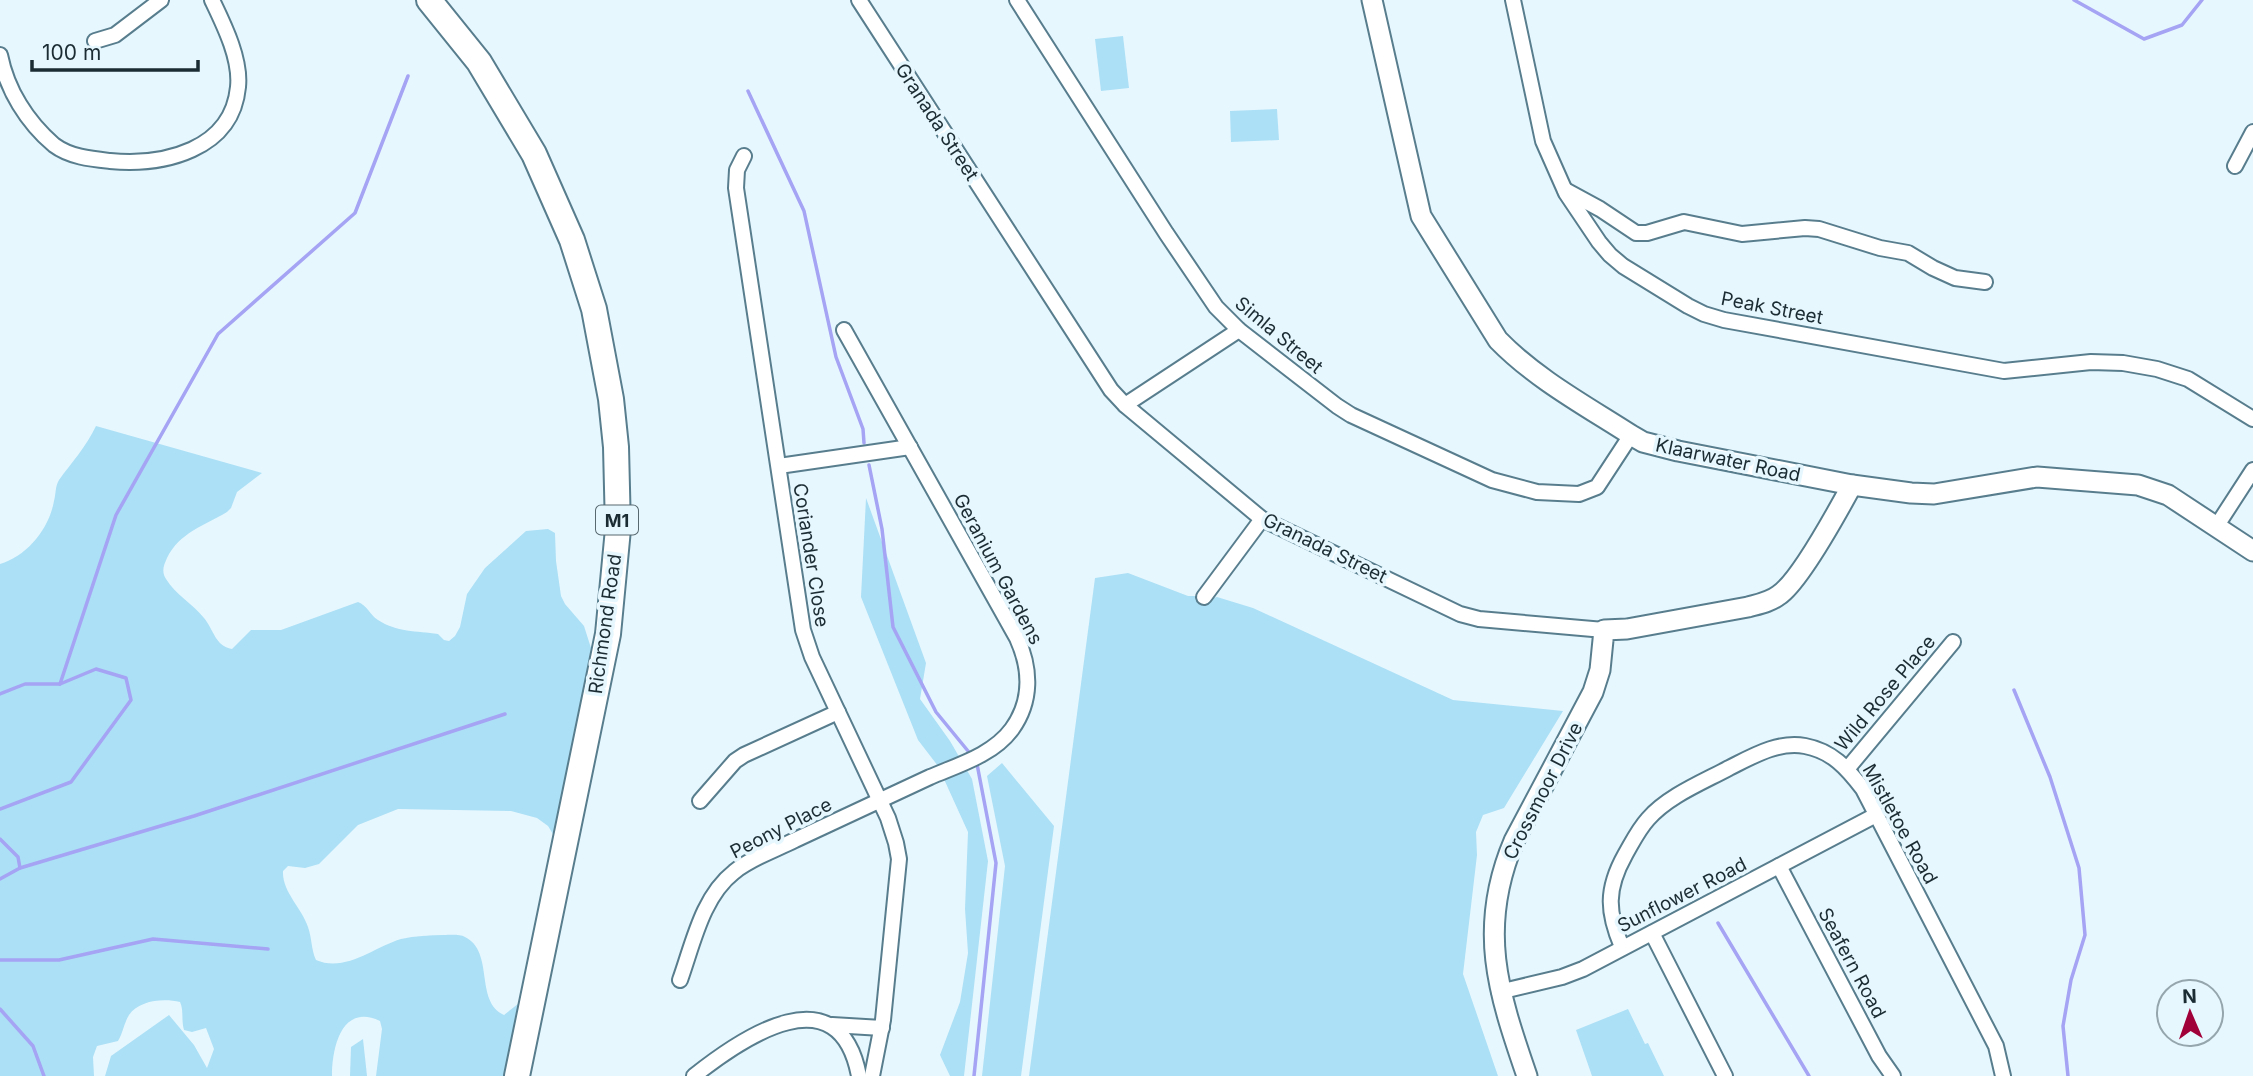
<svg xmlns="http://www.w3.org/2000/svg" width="2253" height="1076" font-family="Inter,sans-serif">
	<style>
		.green { fill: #ace0f6 }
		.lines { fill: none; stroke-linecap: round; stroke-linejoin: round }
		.stream { stroke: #a5a3f3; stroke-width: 3.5 }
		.street-casing { stroke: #587e8e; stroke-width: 18 }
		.secondary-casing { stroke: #587e8e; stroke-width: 23 }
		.highway-casing { stroke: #587e8e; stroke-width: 28 }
		.street { stroke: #fff; stroke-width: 14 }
		.secondary { stroke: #fff; stroke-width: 19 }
		.highway { stroke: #fff; stroke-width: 24 }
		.labels { text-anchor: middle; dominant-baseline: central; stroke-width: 7; stroke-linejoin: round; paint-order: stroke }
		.shield { fill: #e7f7fe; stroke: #596970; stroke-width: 2 }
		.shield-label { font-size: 18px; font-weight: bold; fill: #1c2c33 }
		.street-label { font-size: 19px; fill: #1c2c33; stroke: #e7f7fe }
	</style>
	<rect width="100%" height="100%" fill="#e7f7fe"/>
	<!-- green -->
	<g class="green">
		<path d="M1123 36 1129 88 1101 91 1095 39Z"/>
		<path d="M1277 109 1279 140 1231 142 1230 111Z"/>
		<path d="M96 426 262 473 237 492 231 508 227 512C205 525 179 533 167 558 164 565 161 571 166 579 176 595 193 604 204 618 214 630 215 646 232 649L251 630H281L358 602C367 605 370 615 378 620 396 632 417 631 438 634L444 640 449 641 455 636 460 627 467 594 485 568 526 531 548 529 555 533 556 561 561 596 565 604 584 626 591 648 556 839 548 826 537 818 511 811 398 809 358 825 319 864 305 868 288 866 283 871C282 892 302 908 308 927 312 938 311 949 316 960 345 973 374 947 401 939 415 936 430 935 444 935 450 935 460 934 465 937 495 952 474 1001 504 1015L523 1000 507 1076H376L382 1029 380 1021C342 1003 332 1047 332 1076H105L111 1056 169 1015 194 1045 207 1068 214 1049 206 1028 192 1032 184 1030C181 1020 184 1010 180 1002 164 998 139 1000 129 1015 124 1023 123 1033 118 1041L97 1046 93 1057 94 1076H0V564C27 556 49 529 54 501 56 493 55 487 59 480 72 462 86 447 96 426Z"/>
		<path d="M866 498 926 663 920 699 950 741 972 779 988 861 964 1076H950L940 1055 960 1002 968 953 965 909 968 832 938 766 918 740 861 597Z"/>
		<path d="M1128 573 1188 596H1198L1206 600 1217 597 1253 608 1453 700 1563 711 1504 808 1483 815 1476 832 1477 855 1463 974 1498 1076H1029L1095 578Z"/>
		<path d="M1002 763 1054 826 1021 1076H982L1005 866 987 776Z"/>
		<path d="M1628 1009 1645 1044 1648 1043 1664 1076H1592L1576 1030Z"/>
		<path d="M363 1039 367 1076H350L351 1047Z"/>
	</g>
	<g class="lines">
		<!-- stream -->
		<g class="stream">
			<path d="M2074 0 2144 39 2182 25 2202 0"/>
			<path d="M748 91 804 211 836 357 863 429 864 443"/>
			<path d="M869 465 882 529 893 627 936 712 968 751"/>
			<path d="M60 684 116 515 218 334 355 213 408 76"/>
			<path d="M2014 690 2050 777 2079 868 2085 935 2071 980 2063 1026 2068 1076"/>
			<path d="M0 694 25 684H60L96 669 126 678 131 700 71 782 0 809"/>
			<path d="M0 839 18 857 20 868 0 879"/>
			<path d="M20 868 194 816 505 714"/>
			<path d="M1718 923 1809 1076"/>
			<path d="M0 960H59L153 939 268 949"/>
			<path d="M0 1009 33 1046 44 1076"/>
			<path d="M974 1076 996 863 977 764"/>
		</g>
		<!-- street casing -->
		<g class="street-casing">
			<g id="street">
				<path d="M859 0 1111 390 1125 405 1262 519 1460 614 1479 619 1604 630"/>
				<path d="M1017 0 1166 233 1216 307 1239 330 1337 406 1351 415 1492 480 1537 492 1579 494 1597 487 1631 435"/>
				<path d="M1513 0 1543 141 1566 193 1599 242 1610 255 1623 266 1688 306 1704 314 1724 320 2004 371 2091 362 2123 363 2157 369 2188 379 2253 419"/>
				<path d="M95 41 115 35 161 0"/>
				<path d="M0 55C7 90 27 122 54 145 70 157 91 159 110 161 164 166 232 150 238 87 241 59 224 25 212 0"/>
				<path d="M744 156 737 170 736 188 803 630 812 657 888 818 896 843 899 859 883 1020 872 1076"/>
				<path d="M2235 166 2253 132"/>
				<path d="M1565 190 1600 209 1636 233H1647L1684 222 1742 234 1805 228 1819 229 1880 248 1908 253 1933 268 1955 278 1985 282"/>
				<path d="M1125 405 1239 330"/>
				<path d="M779 466 910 447"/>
				<path d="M2216 527 2253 470"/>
				<path d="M1204 597 1262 519"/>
				<path d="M1848 768 1953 642"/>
				<path d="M700 801 735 761 744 755 838 712"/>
				<path d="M1779 866 1879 1056 1893 1076"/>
				<path d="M1652 933 1725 1076"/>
				<path d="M1622 947C1607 912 1606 889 1625 855 1632 843 1638 830 1648 819 1668 796 1703 782 1729 768 1753 756 1778 741 1805 746 1832 751 1847 768 1863 789L1996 1046 2003 1076"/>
				<path d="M680 980C693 944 702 897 734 872 751 858 775 850 795 840 840 819 885 798 930 777 958 765 993 755 1012 729 1032 701 1031 669 1017 638L844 330"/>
				<path d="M1499 992 1562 977 1583 969 1876 815"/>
				<path d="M832 1025 882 1028"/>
				<path d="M694 1076C743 1037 839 972 859 1076"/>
			</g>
		</g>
		<!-- secondary casing -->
		<g class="secondary-casing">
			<g id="secondary">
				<path d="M1372 0 1421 216 1498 340C1536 379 1586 406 1631 435L1643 442 1678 451 1852 485 1911 493 1934 494 2037 477 2138 485 2168 495 2253 551"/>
				<path d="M1527 1076C1498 992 1477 928 1514 841L1593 692 1600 670 1604 630 1627 629 1748 607C1759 604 1770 602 1779 595 1800 581 1839 509 1852 485"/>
			</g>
		</g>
		<!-- highway casing -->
		<g class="highway-casing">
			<path id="highway" d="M429 0 479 62 534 154 572 240 594 309 611 399 616 447 618 529 608 634 517 1076"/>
		</g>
		<!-- street -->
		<use href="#street" class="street"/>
		<!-- secondary -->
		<use href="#secondary" class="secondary"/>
		<!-- highway -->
		<use href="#highway" class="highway"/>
	</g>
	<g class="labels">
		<!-- shield labels -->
		<rect class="shield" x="596" y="505.5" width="42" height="29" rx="5"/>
		<g class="shield-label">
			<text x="617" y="520">M1</text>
		</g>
		<!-- street labels -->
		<g class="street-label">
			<text transform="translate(937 122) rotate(57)">Granada Street</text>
			<text transform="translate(1772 308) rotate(11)">Peak Street</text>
			<text transform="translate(1279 335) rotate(40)">Simla Street</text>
			<text transform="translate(1728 460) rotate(12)">Klaarwater Road</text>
			<text transform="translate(1325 548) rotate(26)">Granada Street</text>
			<text transform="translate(811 555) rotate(81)">Coriander Close</text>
			<text transform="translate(998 569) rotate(62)">Geranium Gardens</text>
			<text transform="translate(605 624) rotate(-82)">Richmond Road</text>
			<text transform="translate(1885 693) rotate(-50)">Wild Rose Place</text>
			<text transform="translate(1543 791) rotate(-63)">Crossmoor Drive</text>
			<text transform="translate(1900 824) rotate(61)">Mistletoe Road</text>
			<text transform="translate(781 828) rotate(-27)">Peony Place</text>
			<text transform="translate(1682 895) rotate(-27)">Sunflower Road</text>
			<text transform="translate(1852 963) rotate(62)">Seafern Road</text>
		</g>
	</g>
	<!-- north arrow -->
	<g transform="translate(2190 1013) rotate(358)"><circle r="33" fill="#e7f7fe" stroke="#96a6ad" stroke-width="2"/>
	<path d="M0-5L12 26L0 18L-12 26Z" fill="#a10139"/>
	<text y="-10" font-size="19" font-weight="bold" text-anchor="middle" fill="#1c2c33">N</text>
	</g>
	<!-- scale -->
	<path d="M32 60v10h166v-10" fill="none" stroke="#1c2c33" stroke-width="3.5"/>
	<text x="42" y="60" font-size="21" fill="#1c2c33" stroke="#e7f7fe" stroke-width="5" paint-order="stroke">100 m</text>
</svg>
